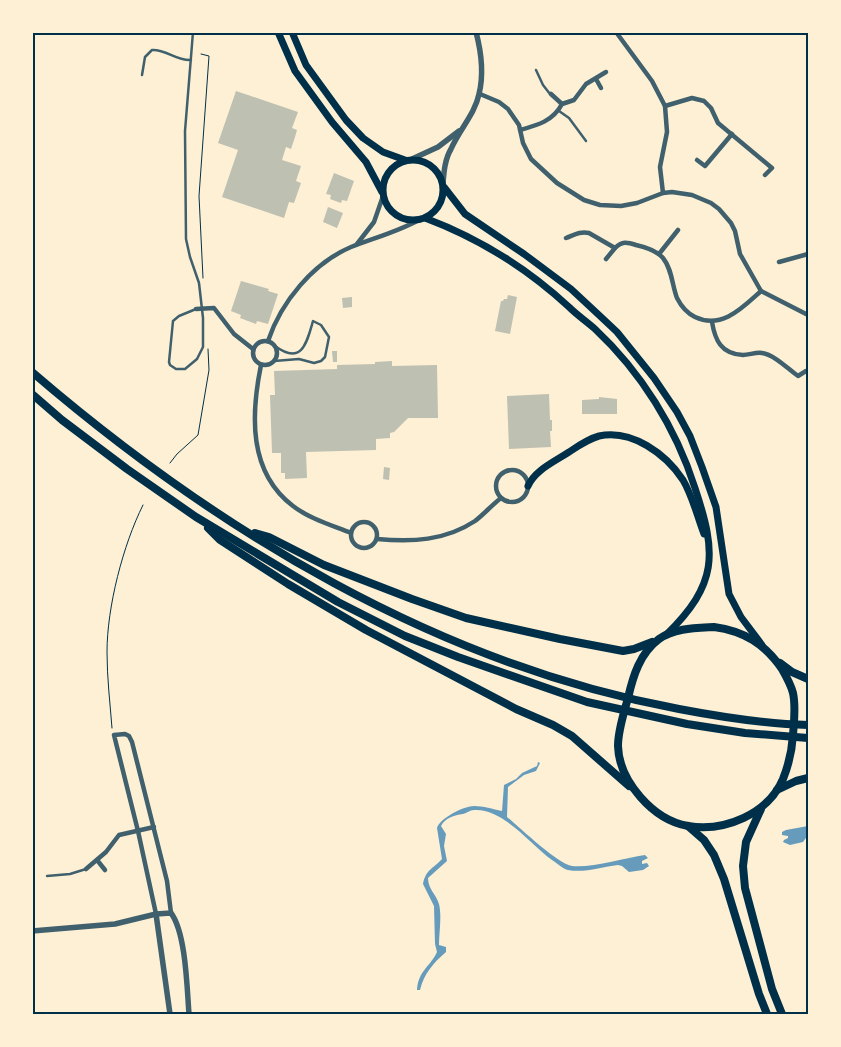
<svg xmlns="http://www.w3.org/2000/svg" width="841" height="1047" font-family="'Archivo Narrow',sans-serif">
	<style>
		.water { fill: #669bbc }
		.building { fill: #bec0b2 }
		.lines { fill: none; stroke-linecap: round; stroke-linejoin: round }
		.path { stroke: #003049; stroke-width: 1 }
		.service { stroke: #3f606c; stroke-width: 2.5 }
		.minor { stroke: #3f606c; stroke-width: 4.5 }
		.tertiary { stroke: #3f606c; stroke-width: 5.5 }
		.primary { stroke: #003049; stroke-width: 7 }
		.trunk { stroke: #003049; stroke-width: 8 }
		.neatline { fill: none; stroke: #003049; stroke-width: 2 }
	</style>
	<rect width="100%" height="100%" fill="#fdf0d5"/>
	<!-- water -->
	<g class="water">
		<path d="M538 762 540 763 536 771 524 775 508 787 507 817C519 827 559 865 572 866 592 868 624 858 645 855L648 858 642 861V864L647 863 649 866 643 870 629 872 622 866 618 865C602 867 584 873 568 870 563 869 557 863 552 860 530 844 503 808 474 810 470 810 467 813 463 814 454 815 445 818 441 826L446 834 444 846 447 861 428 878C428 889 436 894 439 904 442 917 439 932 439 945L446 947V952C433 963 424 974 420 990H417C418 971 430 967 437 952L435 944 434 906 423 884C426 869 433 869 442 859L437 828C440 818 464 806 474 806 483 806 493 809 502 811L504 785 516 779 522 773 537 766Z"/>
		<path d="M808 826V835L803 842 790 845 783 842 784 840 788 838V836L782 835V832L786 830Z"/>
	</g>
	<!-- building -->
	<g class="building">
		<path d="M236 91 298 112 292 128 297 130 295 137 291 149 286 147 282 160 301 166 296 181 301 183 294 203 289 202 284 218 222 197 238 150 218 143Z"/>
		<path d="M334 173 354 181 347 201 342 200 341 203 330 199 331 195 326 194Z"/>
		<path d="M328 207 343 213 337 228 323 222Z"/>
		<path d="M241 281 269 289 268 291 278 294 268 324 257 321 256 324 240 318 241 315 231 311Z"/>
		<path d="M508 295 517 297 510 334 495 331 501 301H503L504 299H507Z"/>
		<path d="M352 297V307L343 308 342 298Z"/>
		<path d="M332 351H337V362H333Z"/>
		<path d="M392 361V366L437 365 438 418H408L394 432 390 433V438L376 439V450L306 452 307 478 285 479V473H281V453H272L270 395H275L274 371 337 369V365L375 364V362Z"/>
		<path d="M549 394 550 420H552V431H550L551 447 509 449 507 396Z"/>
		<path d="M599 397 617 399V414H582V400L599 399Z"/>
		<path d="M384 467 390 468 389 480 383 479Z"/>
	</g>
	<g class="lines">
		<!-- path -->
		<g class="path">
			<path d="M201 54 209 56 199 196 203 278"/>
			<path d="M170 463 177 454 198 435 209 370 208 349"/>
			<path d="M112 728C110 702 107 678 107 652 107 607 123 545 143 505"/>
		</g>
		<!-- service -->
		<g class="service">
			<path d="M193 32 185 131 186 239 190 257 199 283 203 318V347L197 359 185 369H176L170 365 169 362 173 321 179 316 196 309"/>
			<path d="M536 70 543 85 550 94"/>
			<path d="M142 75 145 57 152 50C166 49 176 61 191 60"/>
			<path d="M559 111 569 118 586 141"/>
			<path d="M274 361 299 359 314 363 321 361 325 357 329 337 321 325 313 321C307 342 302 366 275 346"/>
			<path d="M47 876 70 874 86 869"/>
		</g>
		<!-- minor -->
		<g class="minor">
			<path d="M616 32 652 81 665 106 667 132 660 167 663 193"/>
			<path d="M596 79 601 88"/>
			<path d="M480 94 499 102 508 109 519 125 523 143 531 159 557 183 584 200 600 205 621 206 637 203 663 193 672 192 692 195 711 203 719 209 731 223 735 231 740 254 761 291 808 315"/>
			<path d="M551 94 562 104"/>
			<path d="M665 106 692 98 704 101 711 108 718 123 772 168 765 175"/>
			<path d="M520 130C538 125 553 121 562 104L574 100 586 84 606 72"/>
			<path d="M697 160 705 166 732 134"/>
			<path d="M566 238C574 235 580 231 589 233L615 248C622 241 627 242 636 245 645 247 657 251 663 258 672 269 672 285 677 298 681 306 687 313 695 317 722 330 743 307 761 291"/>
			<path d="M357 244 374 222 383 196"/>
			<path d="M659 254 678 230"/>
			<path d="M606 259 615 248"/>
			<path d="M779 262 808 254"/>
			<path d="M196 309 214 308 234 334 253 349"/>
			<path d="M712 322C715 340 721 354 743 355 749 355 756 352 762 353 775 355 788 369 798 376L806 371"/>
			<circle cx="265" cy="353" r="12"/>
			<path d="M268 341C281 302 313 263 351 247 374 238 397 232 419 220"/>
			<path d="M261 365C251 414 248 472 293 506 310 519 331 525 351 533"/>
			<circle cx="512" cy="486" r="16"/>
			<circle cx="364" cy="535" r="13"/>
			<path d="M377 539C412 542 445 541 475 521 484 514 492 505 501 498"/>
			<path d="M97 860 105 870"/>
			<path d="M86 869 106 852 119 835 154 827"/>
			<path d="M156 914 138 831 114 735 125 734 129 736 132 742 167 881 171 913"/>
		</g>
		<!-- tertiary -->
		<g class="tertiary">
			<path d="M412 159 438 147 459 131"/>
			<path d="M443 183C444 171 445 159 451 149 459 130 475 114 479 94 484 74 481 51 476 32"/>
			<path d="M156 914 170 1014"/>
			<path d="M32 931 115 924 156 914 171 913C186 933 187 989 189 1014"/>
		</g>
		<!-- primary -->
		<g class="primary">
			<path d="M278 32 295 71 332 122 366 162 382 192"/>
			<path d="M292 32 306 65 346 120 363 138 383 152 405 160"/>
			<circle cx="413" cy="190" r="30"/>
			<path d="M444 187 465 214 524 254 571 289 600 316 617 332 654 378 677 412 690 436 702 467 716 507 729 594 741 617 762 645"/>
			<path d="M425 218C478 238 527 268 569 307 577 315 586 321 595 329 641 372 676 428 695 488 717 554 718 584 666 635"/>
			<path d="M528 486C535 470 554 462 569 452 578 446 588 439 599 436 632 429 666 454 683 480 693 497 697 516 704 534"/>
		</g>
		<!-- trunk -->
		<g class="trunk">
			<path d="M32 372C217 531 437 664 679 709 721 717 765 724 808 725"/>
			<path d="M32 394 62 420 127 469 196 517 338 602 405 636 458 657 587 702 687 724 745 733 808 738"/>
			<path d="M208 528 220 540 288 584 366 630 516 709 553 725 572 736 629 786"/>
			<path d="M255 533 269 537 324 565 412 599 466 618 560 639 623 651 634 649 652 642"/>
			<path d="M714 627C744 631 765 644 782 669 786 676 791 685 793 693 796 707 794 721 793 735 792 750 789 764 783 779 768 814 725 832 688 826 653 820 619 781 618 746 618 730 624 713 628 698 633 676 640 653 659 639 674 628 696 628 714 627Z"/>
			<path d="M780 663 792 672 808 679"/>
			<path d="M777 790 796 781 808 778"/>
			<path d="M761 809 746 842 743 866 745 888 772 989 782 1014"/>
			<path d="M688 826 704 840 714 855 724 879 759 994 767 1014"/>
		</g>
	</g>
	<!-- border -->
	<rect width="841" height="1047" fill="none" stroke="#fdf0d5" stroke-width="68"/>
	<rect x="34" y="34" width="773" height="979" class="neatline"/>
</svg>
